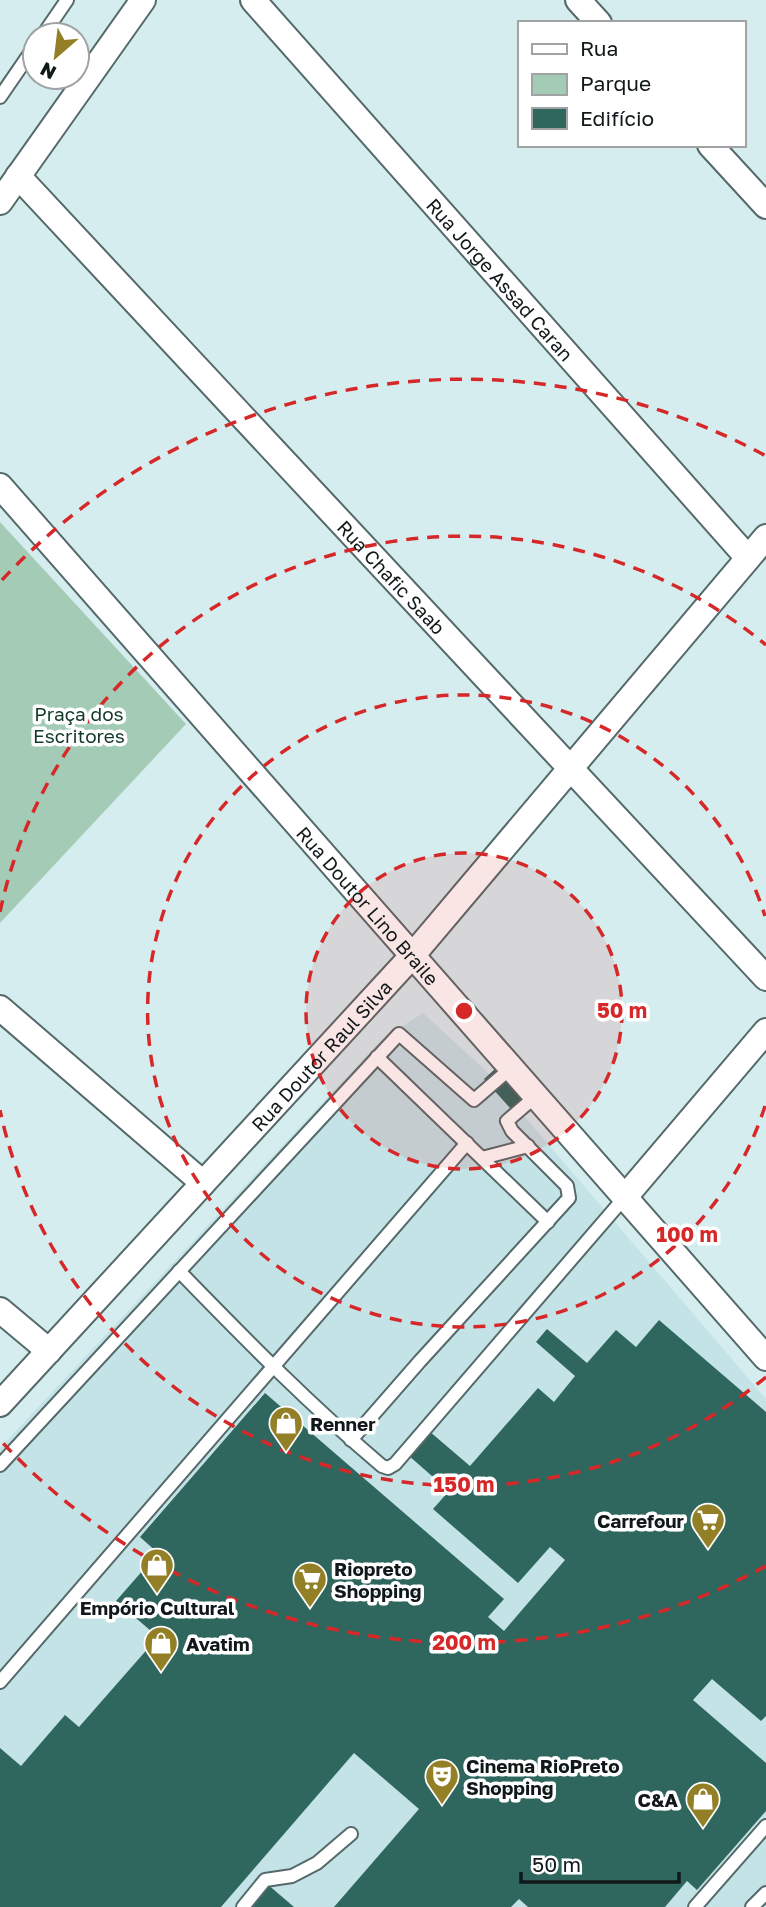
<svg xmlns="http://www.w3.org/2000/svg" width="766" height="1907" font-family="'Golos Text',sans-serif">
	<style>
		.built { fill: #c3e3e7 }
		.green { fill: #a3cbb6 }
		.building { fill: #2f675f }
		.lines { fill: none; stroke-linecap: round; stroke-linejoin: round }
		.service-casing { stroke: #55696b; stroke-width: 16 }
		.minor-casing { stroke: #55696b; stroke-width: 28 }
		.service { stroke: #fff; stroke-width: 12 }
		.minor { stroke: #fff; stroke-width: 24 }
		.ring { fill: none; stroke: #d62828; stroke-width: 3.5; stroke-dasharray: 12 9 }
		.labels { text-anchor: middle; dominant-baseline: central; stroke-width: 7; stroke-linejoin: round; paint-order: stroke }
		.street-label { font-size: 19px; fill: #101819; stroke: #fff }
		.park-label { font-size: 19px; fill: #123a28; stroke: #fff }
		.poi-label { font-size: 19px; font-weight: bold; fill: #101819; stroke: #fff; text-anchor: start }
		.centre { fill: #d62828; stroke: #fff; stroke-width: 3.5 }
		.ring-label { font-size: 21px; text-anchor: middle; font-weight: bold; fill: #d62828; stroke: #fff; stroke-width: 7; stroke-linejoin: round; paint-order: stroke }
	</style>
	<rect width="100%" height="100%" fill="#d6edef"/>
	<!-- built -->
	<path class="built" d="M423 1013 485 1070 766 1399V1907H0V1448L381 1040Z"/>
	<!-- green -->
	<path class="green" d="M0 522 186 724 0 923Z"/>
	<!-- building -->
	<g class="building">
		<path d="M495 1069 530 1108 519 1118 484 1079Z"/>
		<path d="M659 1320 766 1412V1716L761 1721 712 1679 693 1700 766 1763V1811L697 1890 687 1881 665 1907H528L519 1899 511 1907H334L419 1809 354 1753 221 1907H0V1748L21 1766 65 1715 79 1727 158 1637 116 1601 158 1553 140 1537 265 1393 504 1599 488 1617 504 1631 565 1560 550 1547 518 1583 433 1509 449 1491 408 1455 429 1431 470 1466 538 1388 554 1402 575 1376 536 1342 547 1329 587 1363 616 1330 636 1347Z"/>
		<path d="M266 1883 294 1907H245Z"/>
	</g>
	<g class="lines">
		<!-- service casing -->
		<g class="service-casing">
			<g id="service">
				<path d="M43 35 67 0"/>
				<path d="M0 97 35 46"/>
				<path d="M377 1057 548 1222"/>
				<path d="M482 1158 528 1146"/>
				<path d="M179 1271C245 1339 310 1405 382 1466L388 1468 395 1464 625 1197"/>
				<path d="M351 1440 420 1361 569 1198 567 1186 512 1131 507 1121 536 1096"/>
				<path d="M0 1465 399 1034 474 1100 511 1068"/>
				<path d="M0 1682 467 1143"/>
				<path d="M243 1907 265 1880 292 1876 317 1863 351 1834"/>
				<path d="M695 1907 766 1826"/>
				<path d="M752 1907 766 1893"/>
			</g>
		</g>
		<!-- minor casing -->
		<g class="minor-casing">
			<g id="minor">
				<path id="s1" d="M253 0 748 558"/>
				<path d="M578 0 599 23"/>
				<path d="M710 145 766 206"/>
				<path id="s2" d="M18 176 766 978"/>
				<path d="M0 202 143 0"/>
				<path id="s3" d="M0 486 766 1358"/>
				<path d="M0 1008 203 1183"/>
				<path d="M625 1197 766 1031"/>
				<path d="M0 1310 49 1351"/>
				<path id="s4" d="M0 1404 412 956 766 537"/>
			</g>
		</g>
		<!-- service -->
		<use href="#service" class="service"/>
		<!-- minor -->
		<use href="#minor" class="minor"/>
	</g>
	<!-- distance rings -->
	<circle cx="464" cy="1011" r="158" fill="#d62828" fill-opacity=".12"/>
	<g class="ring">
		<circle cx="464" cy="1011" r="158"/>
		<path d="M765 1106A316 316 0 1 1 765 916"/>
		<path d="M766 1377A474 474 0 0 1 0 1110M0 912A474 474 0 0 1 766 645"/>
		<path d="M766 1566A632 632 0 0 1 2 1442M2 580A632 632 0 0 1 766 456"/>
	</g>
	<!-- icons -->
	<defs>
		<g id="shop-pin" transform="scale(1.75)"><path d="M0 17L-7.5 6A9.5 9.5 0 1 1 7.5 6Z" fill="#927f26" stroke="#fff"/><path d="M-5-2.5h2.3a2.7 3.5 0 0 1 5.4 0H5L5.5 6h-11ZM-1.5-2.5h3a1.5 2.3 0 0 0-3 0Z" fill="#fff"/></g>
		<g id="supermarket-pin" transform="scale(1.75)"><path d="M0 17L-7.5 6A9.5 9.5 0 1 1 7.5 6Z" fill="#927f26" stroke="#fff"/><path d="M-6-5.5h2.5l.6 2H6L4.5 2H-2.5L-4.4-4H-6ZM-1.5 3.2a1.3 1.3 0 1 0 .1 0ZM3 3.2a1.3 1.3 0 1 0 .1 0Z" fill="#fff"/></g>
		<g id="theatre-pin" transform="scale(1.75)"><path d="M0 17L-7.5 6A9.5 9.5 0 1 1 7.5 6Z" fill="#927f26" stroke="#fff"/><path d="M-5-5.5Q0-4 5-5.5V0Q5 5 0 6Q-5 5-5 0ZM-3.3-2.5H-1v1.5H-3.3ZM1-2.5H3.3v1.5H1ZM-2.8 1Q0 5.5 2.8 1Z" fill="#fff"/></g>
	</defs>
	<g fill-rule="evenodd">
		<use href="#shop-pin" x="286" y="1423"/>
		<use href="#supermarket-pin" x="708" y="1520"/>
		<use href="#shop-pin" x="157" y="1565"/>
		<use href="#supermarket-pin" x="310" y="1579"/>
		<use href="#shop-pin" x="161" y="1643"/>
		<use href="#theatre-pin" x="442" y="1776"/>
		<use href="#shop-pin" x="703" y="1799"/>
	</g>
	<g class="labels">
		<!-- street labels -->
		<g class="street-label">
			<text stroke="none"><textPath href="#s1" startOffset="373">Rua Jorge Assad Caran</textPath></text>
			<text stroke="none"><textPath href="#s2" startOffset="548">Rua Chafic Saab</textPath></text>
			<text stroke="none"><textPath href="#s3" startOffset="558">Rua Doutor Lino Braile</textPath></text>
			<text stroke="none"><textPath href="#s4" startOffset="474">Rua Doutor Raul Silva</textPath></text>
		</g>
		<!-- park labels -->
		<g class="park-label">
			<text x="79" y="713">Praça dos<tspan x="79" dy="22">Escritores</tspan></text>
		</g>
		<!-- poi labels -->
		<g class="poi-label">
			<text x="310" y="1423">Renner</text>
			<text x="684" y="1520" text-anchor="end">Carrefour</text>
			<text x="334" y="1568">Riopreto<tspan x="334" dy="22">Shopping</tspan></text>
			<text x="157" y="1607" text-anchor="middle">Empório Cultural</text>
			<text x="186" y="1643">Avatim</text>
			<text x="466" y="1765">Cinema RioPreto<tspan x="466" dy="22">Shopping</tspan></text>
			<text x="678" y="1799" text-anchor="end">C&amp;A</text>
		</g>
	</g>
	<circle cx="464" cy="1011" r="10" class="centre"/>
	<g class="ring-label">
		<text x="622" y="1018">50 m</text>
		<text x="687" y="1242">100 m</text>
		<text x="464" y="1492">150 m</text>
		<text x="464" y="1650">200 m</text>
	</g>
	<!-- legend -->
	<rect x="518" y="21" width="228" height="126" fill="#ffffff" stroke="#9fa3a3" stroke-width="2"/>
	<rect x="532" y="44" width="35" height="10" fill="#ffffff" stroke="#9fa3a3" stroke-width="2"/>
	<text x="580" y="56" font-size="21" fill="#101819">Rua</text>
	<rect x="532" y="74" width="35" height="21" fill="#a3cbb6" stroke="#9fa3a3" stroke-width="2"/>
	<text x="580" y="91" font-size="21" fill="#101819">Parque</text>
	<rect x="532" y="108" width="35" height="21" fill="#2f675f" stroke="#9fa3a3" stroke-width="2"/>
	<text x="580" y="126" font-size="21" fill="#101819">Edifício</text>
	<!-- north arrow -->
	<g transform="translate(56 56) rotate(208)"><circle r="33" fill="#ffffff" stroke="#9fa3a3" stroke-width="2"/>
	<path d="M0-5L12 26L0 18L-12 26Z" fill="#927f26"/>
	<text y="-10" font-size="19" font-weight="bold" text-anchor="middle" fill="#101819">N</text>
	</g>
	<!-- scale -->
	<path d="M521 1872v10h158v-10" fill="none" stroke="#101819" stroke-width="3.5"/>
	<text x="532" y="1872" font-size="21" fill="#101819" stroke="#ffffff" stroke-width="5" paint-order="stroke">50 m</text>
</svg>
